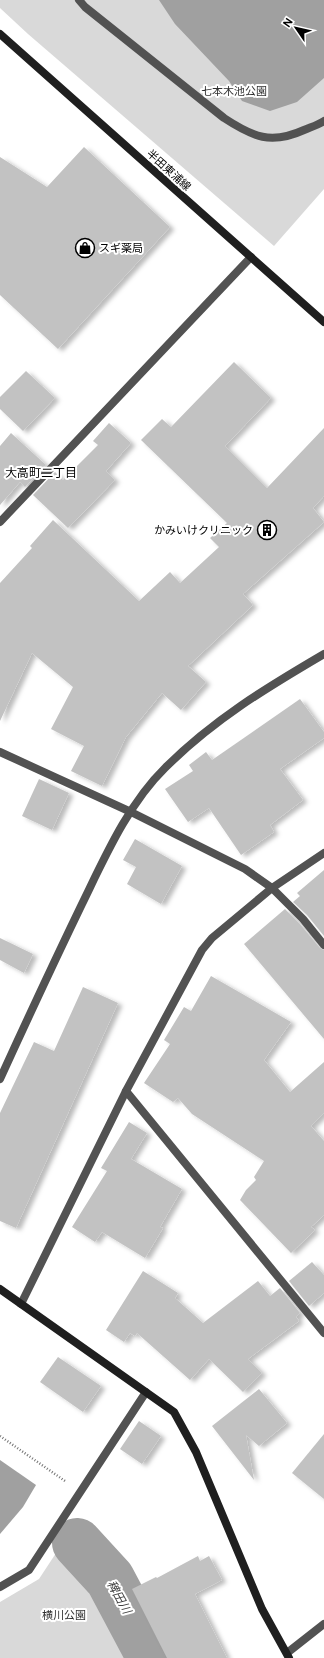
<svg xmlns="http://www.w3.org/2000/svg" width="324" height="1658" font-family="'DM Sans','Noto Sans JP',sans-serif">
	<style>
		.green { fill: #d9d9d9 }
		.water { fill: #a0a0a0 }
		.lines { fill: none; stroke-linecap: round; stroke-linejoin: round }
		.river { stroke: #a0a0a0; stroke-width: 50 }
		.building { fill: #c2c2c2; filter: url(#shadow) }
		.path { stroke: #747474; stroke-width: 2.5; stroke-dasharray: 1 2; stroke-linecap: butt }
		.street { stroke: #525252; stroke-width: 8 }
		.secondary { stroke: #1f1f1f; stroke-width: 8 }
		.labels { text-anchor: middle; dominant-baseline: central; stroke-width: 4; stroke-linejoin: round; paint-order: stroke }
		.park-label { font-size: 11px; fill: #303030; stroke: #fff }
		.street-label { font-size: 11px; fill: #000; stroke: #fff }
		.poi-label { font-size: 11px; fill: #000; stroke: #fff; text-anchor: start }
		.neighbourhood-label { font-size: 12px; fill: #000; stroke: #fff }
		.water-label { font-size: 12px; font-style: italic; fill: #414141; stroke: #fff }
	</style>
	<defs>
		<filter id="shadow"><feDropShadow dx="4.5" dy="2.5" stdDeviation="2" flood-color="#0004"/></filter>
	</defs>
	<rect width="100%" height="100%" fill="#fff"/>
	<!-- green -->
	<g class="green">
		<path d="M0 0H324V189L274 246 28 34 0 8Z"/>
		<path d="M62 1544C92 1580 122 1615 142 1658H0V1602L39 1579Z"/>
	</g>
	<!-- water -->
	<g class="water">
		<path d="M159 0H324V78L297 102 270 111 242 101 229 81 175 24Z"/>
		<path d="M0 1460 36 1485 23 1507 0 1534Z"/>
	</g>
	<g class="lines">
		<!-- river -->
		<path class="river" d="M77 1543 110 1579 152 1658"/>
	</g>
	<!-- building -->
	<g class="building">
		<path d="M84 147 170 227 58 349 0 295V157L47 187Z"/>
		<path d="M234 362 271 398 225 446 267 488 324 428V496L313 508 324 522 243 594 253 605 188 666 206 682 181 710 162 693 126 737 102 786 71 771 84 746 51 729 73 687 32 653 0 721V583L32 548 30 546 53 520 139 601 170 572 180 583 219 547 210 538 227 523 141 440 162 419 171 427Z"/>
		<path d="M26 371 55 398 23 431 0 409V397Z"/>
		<path d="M109 423 131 443 106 471 115 480 68 528 33 495 55 472 63 480 98 445 93 441Z"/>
		<path d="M11 433 46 465 25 487 20 482 0 505V446Z"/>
		<path d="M300 699 324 732V738L280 769 303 800 270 825 274 832 241 855 209 808 188 822 165 789 193 771 189 765 206 752 212 760Z"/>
		<path d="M39 779 69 793 52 830 22 816Z"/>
		<path d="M135 839 182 866 161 904 127 884 136 867 123 860Z"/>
		<path d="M324 870V936L307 915 293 902 300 896 297 893Z"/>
		<path d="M285 909 299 923 320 948 324 950V1039L244 944Z"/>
		<path d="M0 938 33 954 24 973 0 960Z"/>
		<path d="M211 976 291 1022 264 1060 290 1092 324 1062V1113L311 1126 324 1141V1215L311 1227 315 1230 291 1253 240 1200 246 1190 256 1180 254 1177 264 1161 192 1114 178 1098 173 1102 144 1083 170 1044 164 1040 184 1007 191 1011Z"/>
		<path d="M83 987 118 1003 16 1228 0 1221V1113L34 1042 54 1051Z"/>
		<path d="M129 1122 147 1133 131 1159 182 1189 160 1227 163 1228 145 1258 102 1232 95 1242 72 1227 107 1171 101 1168Z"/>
		<path d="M312 1262 324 1275V1293L309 1306 289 1281Z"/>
		<path d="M143 1271 178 1293 175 1298 203 1323 258 1281 270 1296 280 1288 300 1313 296 1317 299 1321 248 1359 262 1373 243 1392 209 1359 190 1380 137 1333 135 1336 130 1333 124 1342 106 1330Z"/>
		<path d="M58 1357 101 1386 83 1412 40 1382Z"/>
		<path d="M259 1389 287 1423 259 1446 246 1435 254 1480 212 1426Z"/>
		<path d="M139 1421 161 1436 142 1464 120 1449Z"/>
		<path d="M324 1434V1499L292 1473Z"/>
		<path d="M198 1556 200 1561 209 1556 222 1580 195 1594 227 1658H167L132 1589 156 1577 157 1578Z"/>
	</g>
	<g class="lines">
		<!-- path -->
		<path class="path" d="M0 1436 65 1481"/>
		<!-- street -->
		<g class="street">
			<path d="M79 0 85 7 224 118C253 137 271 145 304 130 311 127 318 125 324 121"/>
			<path d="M0 522 251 257"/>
			<path d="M0 752 131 812 245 869 272 888 303 919 324 945"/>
			<path d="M0 1079C27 1020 54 962 82 904 104 859 128 804 165 768 213 720 266 688 324 654"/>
			<path d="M126 1091 324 1333"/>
			<path d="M21 1304 126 1091 202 950 212 938 272 888 324 853"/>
			<path d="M0 1587 29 1570 146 1392"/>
			<path d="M287 1653 324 1624"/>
		</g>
		<!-- secondary -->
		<g class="secondary">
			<path d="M0 34 324 322"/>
			<path d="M0 1289 174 1412 196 1452 262 1609 289 1658"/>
		</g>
	</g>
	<!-- icons -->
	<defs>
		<g id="shop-ring" transform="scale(1)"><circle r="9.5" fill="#fff" stroke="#000" stroke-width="1.5"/><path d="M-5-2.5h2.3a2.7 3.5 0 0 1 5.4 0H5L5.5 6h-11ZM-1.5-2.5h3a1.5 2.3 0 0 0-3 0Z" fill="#000"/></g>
		<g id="building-ring" transform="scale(1)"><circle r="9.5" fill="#fff" stroke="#000" stroke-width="1.5"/><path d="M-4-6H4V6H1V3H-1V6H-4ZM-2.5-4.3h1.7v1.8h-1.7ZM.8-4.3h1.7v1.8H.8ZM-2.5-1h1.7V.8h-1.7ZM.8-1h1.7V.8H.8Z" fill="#000"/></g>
	</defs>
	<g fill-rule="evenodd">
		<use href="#shop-ring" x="85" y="248"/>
		<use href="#building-ring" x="267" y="530"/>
	</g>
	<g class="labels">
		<!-- park labels -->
		<g class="park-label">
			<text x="234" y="91">七本木池公園</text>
			<text x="64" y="1615">横川公園</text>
		</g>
		<!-- street labels -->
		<g class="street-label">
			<text transform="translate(169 170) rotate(42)">半田東浦線</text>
		</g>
		<!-- poi labels -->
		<g class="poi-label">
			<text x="99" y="248">スギ薬局</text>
			<text x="253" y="530" text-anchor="end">かみいけクリニック</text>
		</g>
		<!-- neighbourhood labels -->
		<g class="neighbourhood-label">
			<text x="41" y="473">大高町二丁目</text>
		</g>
		<!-- water labels -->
		<g class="water-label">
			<text transform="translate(119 1597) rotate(61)">稗田川</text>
		</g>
	</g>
	<!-- north arrow -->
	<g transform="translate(296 28) rotate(304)" stroke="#ffffff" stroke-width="3" paint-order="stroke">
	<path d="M0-3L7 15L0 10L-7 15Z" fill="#000000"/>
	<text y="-6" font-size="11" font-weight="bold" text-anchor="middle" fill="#000000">N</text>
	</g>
</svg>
